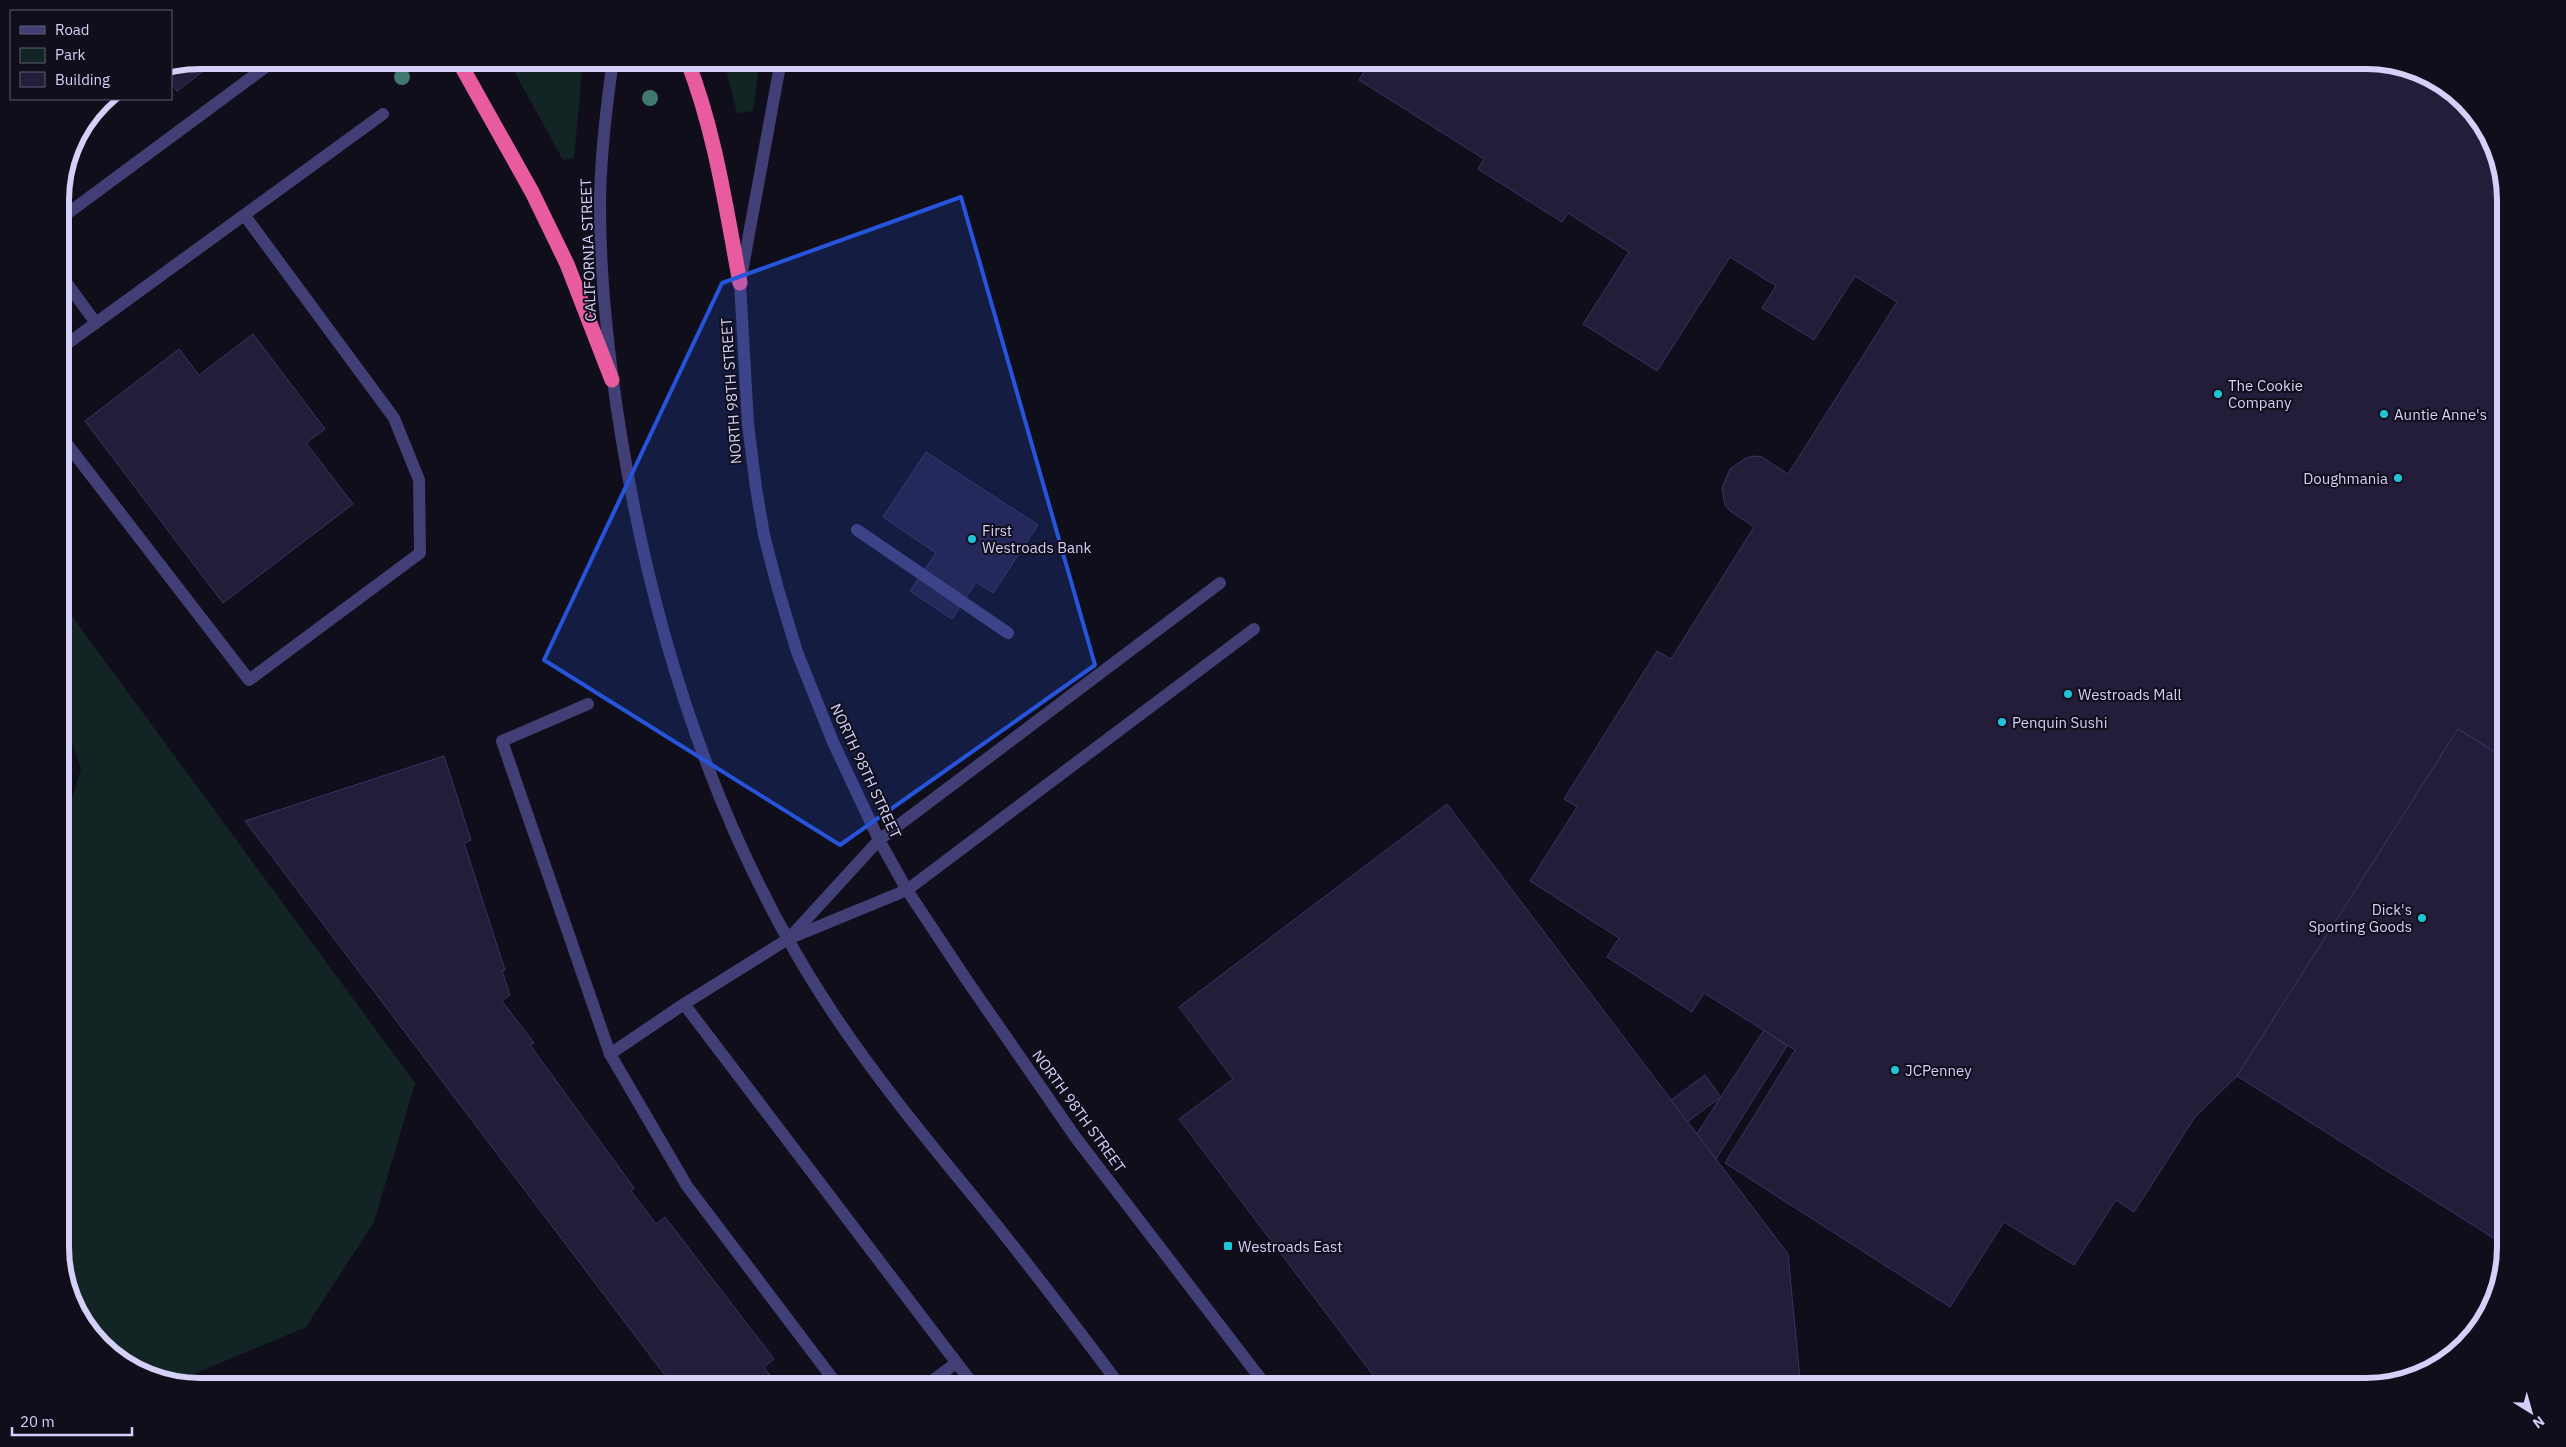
<svg xmlns="http://www.w3.org/2000/svg" width="2566" height="1447" font-family="'IBM Plex Sans',sans-serif">
	<style>
		.green { fill: #122524 }
		.building { fill: #231d3a; stroke: #3c3263 }
		.lines { fill: none; stroke-linecap: round; stroke-linejoin: round }
		.minor { stroke: #413f75; stroke-width: 12 }
		.highway { stroke: #e85b9f; stroke-width: 15 }
		.tree { fill: #407870 }
		.marked { fill: #2654da; fill-opacity: 0.2; stroke: #2654da; stroke-width: 4; stroke-linejoin: round }
		.poi-dot { fill: #1ec5d6; stroke: #110e1c; stroke-width: 2 }
		.labels { text-anchor: middle; dominant-baseline: central; stroke-width: 4; stroke-linejoin: round; paint-order: stroke }
		.street-label { font-size: 15px; fill: #d4d0f8; stroke: #110e1c }
		.poi-label { font-size: 15px; fill: #d4d0f8; stroke: #110e1c; text-anchor: start }
		.rim { fill: none; stroke: #d4d0f8; stroke-width: 6 }
	</style>
	<rect width="100%" height="100%" fill="#110e1c"/>
	<!-- green -->
	<g class="green">
		<path d="M508 60H583L574 158 563 160Z"/>
		<path d="M724 60H760L753 111 737 113Z"/>
		<path d="M60 600 415 1083 374 1222 306 1327 177 1381 130 1368 83 1325 60 1256V838L81 769 60 706Z"/>
	</g>
	<!-- building -->
	<g class="building">
		<path d="M200 60H218L177 91 171 83V66Z"/>
		<path d="M1372 60H2366L2436 79 2483 122 2506 191V759L2458 729 2237 1076 2195 1117 2134 1212 2116 1200 2074 1265 2004 1222 1950 1307 1725 1163 1795 1050 1704 993 1692 1012 1607 957 1619 938 1530 881 1577 807 1564 799 1657 651 1671 659 1754 527 1730 511 1725 505 1722 488 1730 469 1746 458 1754 456 1762 457 1788 474 1897 302 1855 276 1814 340 1762 308 1776 286 1730 257 1657 371 1583 324 1629 252 1568 213 1562 222 1478 169 1484 159 1359 80Z"/>
		<path d="M253 334 325 429 306 443 353 504 223 603 85 421 179 349 199 375Z"/>
		<path d="M926 452 1038 525 993 593 976 582 952 619 910 591 936 553 883 517Z"/>
		<path d="M2458 729 2506 759V1246L2237 1076Z"/>
		<path d="M444 756 471 840 464 843 505 970 502 971 510 995 502 1001 534 1043 530 1045 634 1188 631 1191 656 1224 665 1217 774 1359 764 1367 779 1387H674L245 821Z"/>
		<path d="M1447 804 1788 1254 1800 1380 1805 1387H1382L1179 1119 1233 1079 1179 1007Z"/>
		<path d="M1764 1030 1787 1046 1716 1159 1697 1134Z"/>
		<path d="M1705 1075 1721 1097 1687 1122 1671 1100Z"/>
	</g>
	<g class="lines">
		<!-- minor -->
		<g class="minor">
			<path d="M613 60C606 109 600 157 600 207 600 283 609 360 621 435 654 638 718 840 833 1013 882 1087 939 1154 995 1223 1038 1277 1080 1332 1121 1387"/>
			<path d="M781 60 740 283 748 424 756 488 764 535 778 589 797 652 833 742 879 840 907 890 966 979 1076 1138 1267 1387"/>
			<path d="M60 219 275 60"/>
			<path d="M60 274 96 323"/>
			<path d="M60 349 383 114"/>
			<path d="M60 435 249 680 420 553 419 480 394 418 245 216"/>
			<path d="M857 530 1008 633"/>
			<path d="M588 704 502 741 610 1054 687 1186 839 1387"/>
			<path d="M792 935 879 840 1220 583"/>
			<path d="M684 1004 975 1387"/>
			<path d="M610 1054 684 1004 788 939 907 890 1254 629"/>
			<path d="M924 1387 956 1363"/>
		</g>
		<!-- highway -->
		<g class="highway">
			<path d="M458 60 532 192 567 264 612 380"/>
			<path d="M687 60C715 131 726 208 740 283"/>
		</g>
	</g>
	<!-- trees -->
	<g class="tree">
		<circle cx="402" cy="77" r="8"/>
		<circle cx="650" cy="98" r="8"/>
	</g>
	<!-- marked area -->
	<path class="marked" d="M961 197 1095 665 840 845 544 660 722 283Z"/>
	<!-- markers -->
	<g class="poi-dot">
		<circle cx="2218" cy="394" r="5"/>
		<circle cx="2384" cy="414" r="5"/>
		<circle cx="2398" cy="478" r="5"/>
		<circle cx="972" cy="539" r="5"/>
		<circle cx="2068" cy="694" r="5"/>
		<circle cx="2002" cy="722" r="5"/>
		<circle cx="2422" cy="918" r="5"/>
		<circle cx="1895" cy="1070" r="5"/>
		<rect x="1223" y="1241" width="10" height="10" rx="2.5"/>
	</g>
	<g class="labels">
		<!-- street labels -->
		<g class="street-label">
			<text transform="translate(588 250) rotate(-92)">CALIFORNIA STREET</text>
			<text transform="translate(731 391) rotate(-94)">NORTH 98TH STREET</text>
			<text transform="translate(866 771) rotate(65)">NORTH 98TH STREET</text>
			<text transform="translate(1079 1111) rotate(54)">NORTH 98TH STREET</text>
		</g>
		<!-- poi labels -->
		<g class="poi-label">
			<text x="2228" y="385">The Cookie<tspan x="2228" dy="17">Company</tspan></text>
			<text x="2394" y="414">Auntie Anne's</text>
			<text x="2388" y="478" text-anchor="end">Doughmania</text>
			<text x="982" y="530">First<tspan x="982" dy="17">Westroads Bank</tspan></text>
			<text x="2078" y="694">Westroads Mall</text>
			<text x="2012" y="722">Penquin Sushi</text>
			<text x="2412" y="909" text-anchor="end">Dick's<tspan x="2412" dy="17">Sporting Goods</tspan></text>
			<text x="1905" y="1070">JCPenney</text>
			<text x="1238" y="1246">Westroads East</text>
		</g>
	</g>
	<!-- crop -->
	<path d="M0 0H2566V1447H0ZM200 69H2366A131 131 0 0 1 2497 200V1247A131 131 0 0 1 2366 1378H200A131 131 0 0 1 69 1247V200A131 131 0 0 1 200 69Z" fill="#110e1c" fill-rule="evenodd"/>
	<path class="rim" d="M200 69H2366A131 131 0 0 1 2497 200V1247A131 131 0 0 1 2366 1378H200A131 131 0 0 1 69 1247V200A131 131 0 0 1 200 69Z"/>
	<!-- legend -->
	<rect x="10" y="10" width="162" height="90" fill="#110e1c" stroke="#5f5c74"/>
	<rect x="20" y="26" width="25" height="8" fill="#413f75" stroke="#5f5c74"/>
	<text x="55" y="35" font-size="15" fill="#d4d0f8">Road</text>
	<rect x="20" y="48" width="25" height="15" fill="#122524" stroke="#5f5c74"/>
	<text x="55" y="60" font-size="15" fill="#d4d0f8">Park</text>
	<rect x="20" y="72" width="25" height="15" fill="#231d3a" stroke="#5f5c74"/>
	<text x="55" y="85" font-size="15" fill="#d4d0f8">Building</text>
	<!-- north arrow -->
	<g transform="translate(2531 1412) rotate(143)" stroke="#110e1c" stroke-width="4" paint-order="stroke">
	<path d="M0-4L9 19L0 12L-9 19Z" fill="#d4d0f8"/>
	<text y="-8" font-size="14" font-weight="bold" text-anchor="middle" fill="#d4d0f8">N</text>
	</g>
	<!-- scale -->
	<path d="M12 1427v8h120v-8" fill="none" stroke="#d4d0f8" stroke-width="2.5"/>
	<text x="20" y="1427" font-size="15" fill="#d4d0f8" stroke="#110e1c" stroke-width="4" paint-order="stroke">20 m</text>
</svg>
